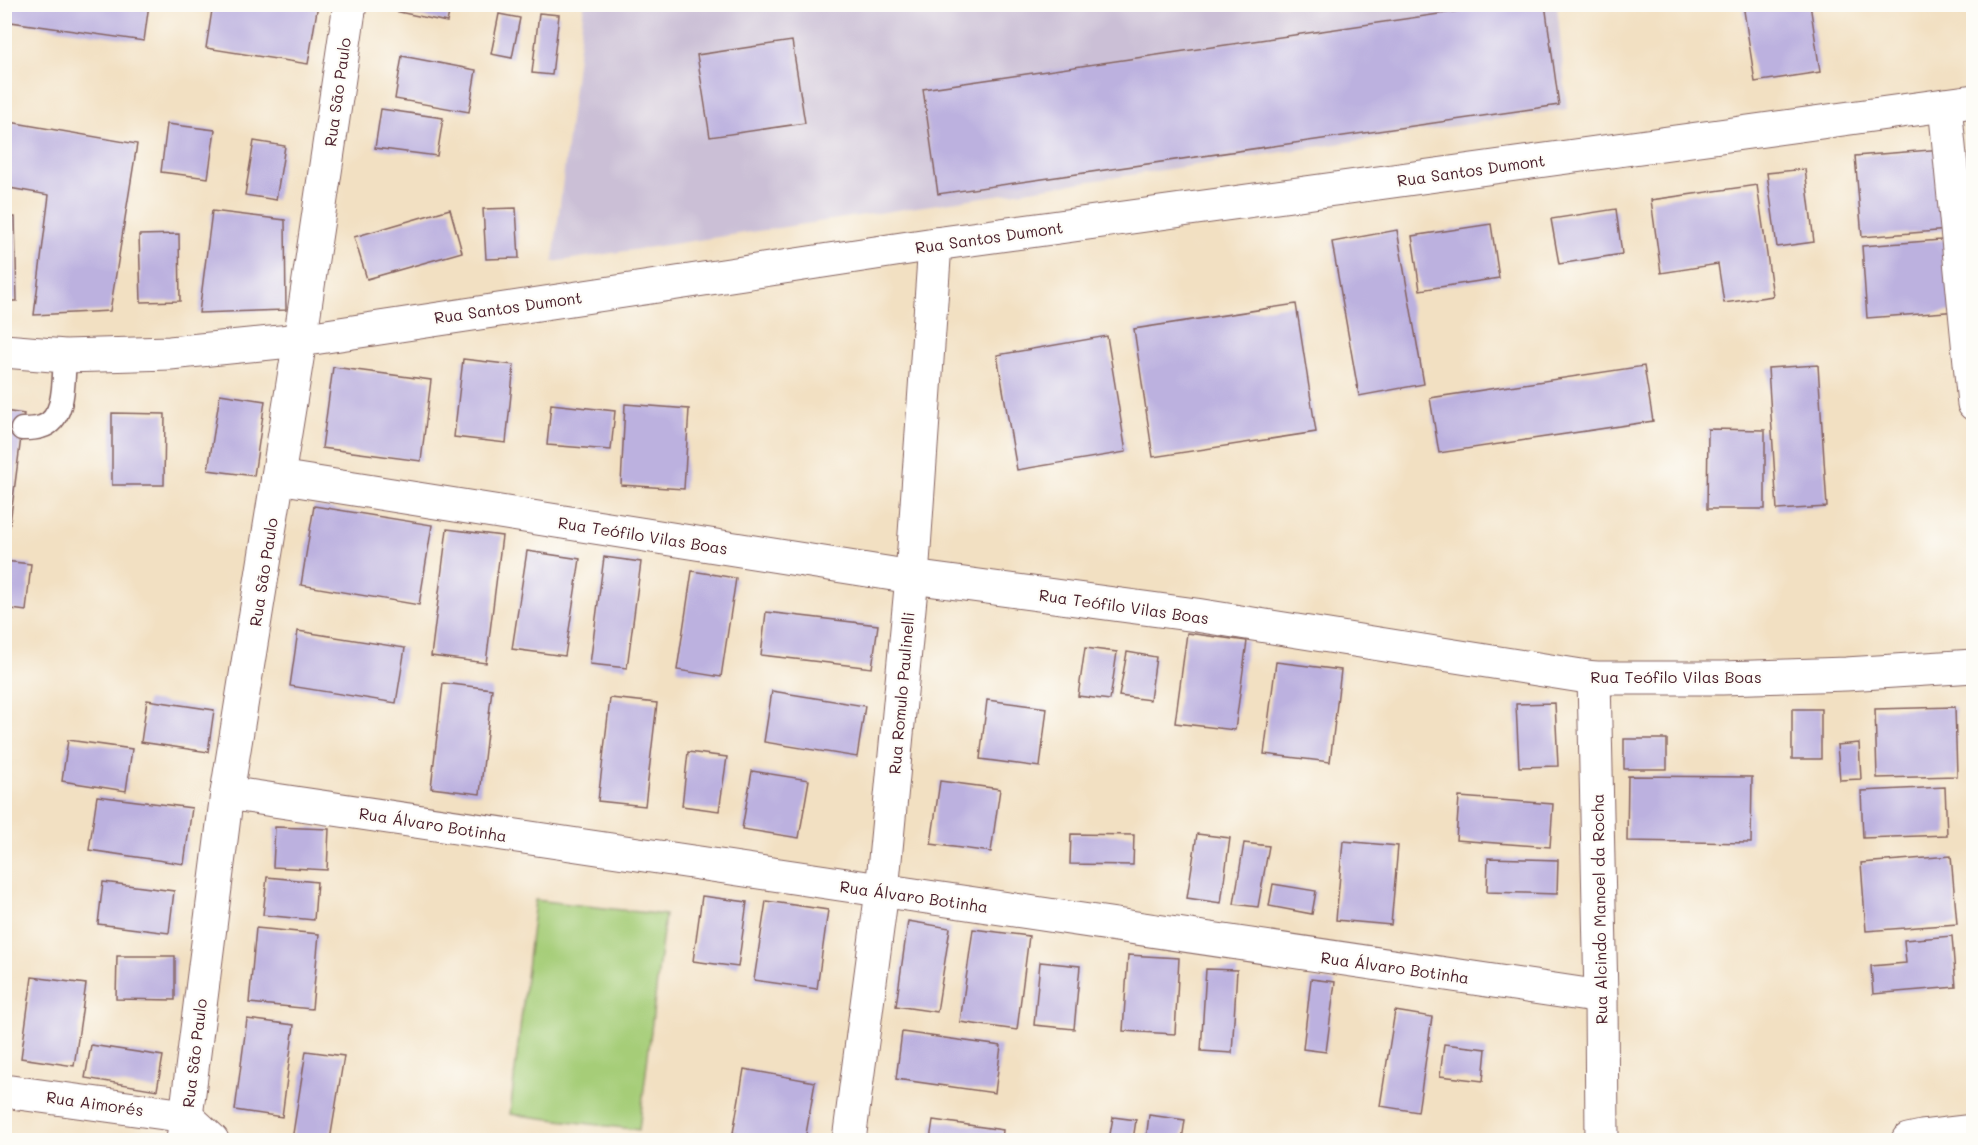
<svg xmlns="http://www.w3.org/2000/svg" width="1978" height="1145" font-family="Mali,sans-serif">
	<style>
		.industrial { fill: #cbbfd6 }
		.green { fill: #a6cd78; stroke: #787652; stroke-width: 1.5 }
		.building { fill: #bcb1df }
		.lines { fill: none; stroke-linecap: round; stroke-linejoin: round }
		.lane-casing { stroke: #856360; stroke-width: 25 }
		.street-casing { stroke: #856360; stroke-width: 35 }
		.secondary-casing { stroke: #856360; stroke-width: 35 }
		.lane { stroke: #fff; stroke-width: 22 }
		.street { stroke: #fff; stroke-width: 33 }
		.secondary { stroke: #fff; stroke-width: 33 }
		.labels { text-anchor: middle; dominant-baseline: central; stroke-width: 4.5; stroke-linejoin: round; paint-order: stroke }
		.street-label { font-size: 16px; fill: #4a1f2b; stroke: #fdfcf7 }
	</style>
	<rect width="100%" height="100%" fill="#fdfcf7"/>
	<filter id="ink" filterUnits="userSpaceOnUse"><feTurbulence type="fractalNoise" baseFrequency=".0167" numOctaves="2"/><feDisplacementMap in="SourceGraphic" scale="12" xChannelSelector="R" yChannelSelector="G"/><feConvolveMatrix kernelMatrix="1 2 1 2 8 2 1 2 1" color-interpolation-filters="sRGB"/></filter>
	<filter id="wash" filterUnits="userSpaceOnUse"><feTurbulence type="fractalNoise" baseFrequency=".008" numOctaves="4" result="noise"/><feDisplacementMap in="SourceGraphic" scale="24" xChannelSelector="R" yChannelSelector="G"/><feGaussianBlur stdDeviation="1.35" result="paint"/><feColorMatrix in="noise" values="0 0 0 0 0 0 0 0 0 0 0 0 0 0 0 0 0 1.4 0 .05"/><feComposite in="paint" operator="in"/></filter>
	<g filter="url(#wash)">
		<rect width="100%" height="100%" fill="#f2e0c2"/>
		<!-- industrial -->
		<path class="industrial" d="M584 5H1557L1567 109 553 262Z"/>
		<!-- green -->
		<path class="green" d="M535 900 665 915 639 1130 510 1114Z"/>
		<g id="blocks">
			<!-- building -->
			<g class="building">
				<path d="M4 4H149L144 41 4 21Z"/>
				<path d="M213 4H318L308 64 206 48Z"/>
				<path d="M395 4H451L447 22 394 11Z"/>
				<path d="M1508 4H1545L1559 105 938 194 923 89Z"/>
				<path d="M1743 4H1810L1820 72 1755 82Z"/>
				<path d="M539 13 559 15 552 75 532 73Z"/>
				<path d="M499 14 520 18 512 58 491 54Z"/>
				<path d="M792 41 805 123 710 137 697 55Z"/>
				<path d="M402 56 476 70 469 112 395 99Z"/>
				<path d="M381 109 443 118 437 156 375 148Z"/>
				<path d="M4 121 137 144 110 311 34 315 49 195 4 187Z"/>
				<path d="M167 124 215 130 208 178 161 172Z"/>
				<path d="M254 141 285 146 276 200 245 195Z"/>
				<path d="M1943 149 1949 230 1862 237 1855 156Z"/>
				<path d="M1805 169 1814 242 1777 247 1767 173Z"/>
				<path d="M1757 185 1773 296 1724 303 1718 264 1661 273 1651 200Z"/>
				<path d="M516 208 519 258 486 259 483 209Z"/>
				<path d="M450 209 462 252 367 279 354 237Z"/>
				<path d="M1616 209 1622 254 1559 264 1551 219Z"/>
				<path d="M212 211 285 220 286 310 199 313Z"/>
				<path d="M4 217H15L17 301H4Z"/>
				<path d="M1491 224 1499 278 1420 290 1412 236Z"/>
				<path d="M1397 230 1424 384 1359 396 1332 242Z"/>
				<path d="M179 234 180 301 141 302 139 235Z"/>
				<path d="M1954 239 1959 311 1867 318 1862 246Z"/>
				<path d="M1296 304 1316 432 1153 457 1134 329Z"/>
				<path d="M1107 336 1126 452 1017 470 997 355Z"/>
				<path d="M463 359 514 365 506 443 454 437Z"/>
				<path d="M1818 365 1827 507 1777 510 1768 368Z"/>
				<path d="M1644 366 1653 421 1439 453 1430 398Z"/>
				<path d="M333 367 431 380 421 461 322 448Z"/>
				<path d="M220 394 265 401 254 476 208 470Z"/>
				<path d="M551 404 615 411 611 450 547 445Z"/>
				<path d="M625 404 689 409 684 489 621 485Z"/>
				<path d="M4 411 24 414 6 554H4Z"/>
				<path d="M112 413 165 414 164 485H112Z"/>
				<path d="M1708 429 1765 430V509H1707Z"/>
				<path d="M314 506 432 525 419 605 301 585Z"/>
				<path d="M447 529 502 536 486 663 431 656Z"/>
				<path d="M527 551 580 559 565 656 512 649Z"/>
				<path d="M604 557 641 562 627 668 590 664Z"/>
				<path d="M4 561 31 564 26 611 4 608Z"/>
				<path d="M692 571 736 578 721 677 677 670Z"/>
				<path d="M766 612 878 625 872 668 761 655Z"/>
				<path d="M298 631 405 648 396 703 290 686Z"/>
				<path d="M1187 633 1247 641 1235 730 1175 723Z"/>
				<path d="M1085 648 1117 652 1110 700 1078 696Z"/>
				<path d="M1127 652 1156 657 1150 700 1119 696Z"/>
				<path d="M1276 662 1341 670 1330 762 1264 754Z"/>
				<path d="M443 683 492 689 480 794 431 788Z"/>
				<path d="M772 691 865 706 857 757 764 742Z"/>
				<path d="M610 698 657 703 645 806 598 801Z"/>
				<path d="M147 700 214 710 208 752 141 742Z"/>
				<path d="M987 700 1047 708 1040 767 980 759Z"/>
				<path d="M1555 703 1558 766 1519 767 1516 704Z"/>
				<path d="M1955 707 1957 776 1877 778 1875 709Z"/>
				<rect x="1792" y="709" width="29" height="50"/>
				<rect x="1624" y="739" width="43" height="30"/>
				<path d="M68 740 132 749 126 791 62 781Z"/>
				<path d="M1859 743 1861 779 1840 780 1837 745Z"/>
				<path d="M688 752 727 757 719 811 682 806Z"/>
				<path d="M752 771 809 780 799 838 742 829Z"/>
				<path d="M1628 776 1752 777 1751 843 1627 841Z"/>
				<path d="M940 781 1000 789 991 852 931 844Z"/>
				<path d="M1945 787 1947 835 1863 838 1861 791Z"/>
				<path d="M97 796 192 808 184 864 89 850Z"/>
				<path d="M1459 797 1553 804 1550 847 1456 840Z"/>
				<path d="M275 827 329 829 327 870 273 867Z"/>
				<path d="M1071 834 1134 835 1133 865 1070 864Z"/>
				<path d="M1197 834 1230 838 1221 903 1187 898Z"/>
				<path d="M1343 841 1398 846 1391 925 1336 920Z"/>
				<path d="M1244 843 1269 846 1258 907 1234 904Z"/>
				<path d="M1951 856 1957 924 1866 931 1861 863Z"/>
				<path d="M1488 858 1558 860 1557 894 1487 892Z"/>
				<path d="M267 877 317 882 314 920 263 915Z"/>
				<path d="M103 882 174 891 169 933 98 924Z"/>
				<path d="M1273 884 1316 891 1312 914 1269 906Z"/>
				<path d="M702 896 747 902 738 967 693 961Z"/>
				<path d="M766 901 828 910 817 989 754 980Z"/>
				<path d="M908 921 950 928 937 1012 896 1006Z"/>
				<path d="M256 928 319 934 312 1009 249 1003Z"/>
				<path d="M973 929 1029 936 1017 1030 960 1022Z"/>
				<path d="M1952 936 1956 987 1873 994 1871 966 1906 963 1904 940Z"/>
				<path d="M1128 955 1179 958 1175 1034 1123 1031Z"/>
				<path d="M117 956H175V1000L116 999Z"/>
				<path d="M1040 962 1080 966 1074 1029 1034 1025Z"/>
				<path d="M1206 969 1237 970 1232 1053 1201 1051Z"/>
				<path d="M32 977 86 984 74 1066 21 1058Z"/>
				<path d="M1311 979 1335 982 1326 1052 1303 1049Z"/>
				<path d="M1395 1011 1432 1017 1418 1112 1380 1106Z"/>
				<path d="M247 1019 294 1025 282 1117 235 1110Z"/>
				<path d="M902 1032 1001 1046 995 1093 896 1079Z"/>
				<path d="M1444 1044 1486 1049 1483 1081 1440 1076Z"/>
				<path d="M91 1045 163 1056 157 1090 85 1078Z"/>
				<path d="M306 1051 344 1056 330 1140H292Z"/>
				<path d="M744 1069 815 1082 805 1140H774L733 1133Z"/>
				<path d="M1149 1115 1185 1120 1182 1140H1146Z"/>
				<path d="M1113 1117 1136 1120 1133 1140H1109Z"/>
				<path d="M933 1120 1003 1130 1002 1140H930Z"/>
			</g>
		</g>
	</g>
	<g filter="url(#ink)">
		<use href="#blocks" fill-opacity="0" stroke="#856360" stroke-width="1.5"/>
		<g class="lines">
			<!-- lane casing -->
			<g class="lane-casing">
				<path id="lane" d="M22 429C28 429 35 429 41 427 67 420 63 377 65 356"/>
			</g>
			<!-- street casing -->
			<g class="street-casing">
				<g id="street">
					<path d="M1945 105 1974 404"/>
					<path d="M278 477 912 577 1196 615 1594 678H1722L1846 674 1974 666"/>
					<path d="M1594 678 1601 997 1602 1140"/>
					<path d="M227 793 1601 997"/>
					<path d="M4 1091 186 1116 212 1140"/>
					<path d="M183 1140 227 793 300 340 350 4"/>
					<path d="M849 1140 882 891 912 577 935 244"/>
					<path d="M1908 1140 1922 1137 1974 1131"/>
				</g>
			</g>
			<!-- secondary casing -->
			<g class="secondary-casing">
				<path id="secondary" d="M4 351 65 356 170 353 300 340 935 244 1974 101"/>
			</g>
			<!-- lane -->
			<use href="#lane" class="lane"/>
			<!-- street -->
			<use href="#street" class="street"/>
			<!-- secondary -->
			<use href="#secondary" class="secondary"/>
		</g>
	</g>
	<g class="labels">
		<!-- street labels -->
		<g class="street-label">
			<text transform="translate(337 92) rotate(-82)">Rua São Paulo</text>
			<text transform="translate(1471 170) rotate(-8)">Rua Santos Dumont</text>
			<text transform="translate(989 237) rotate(-8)">Rua Santos Dumont</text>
			<text transform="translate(508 307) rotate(-8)">Rua Santos Dumont</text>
			<text transform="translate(643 535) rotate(9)">Rua Teófilo Vilas Boas</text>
			<text transform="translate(263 572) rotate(-81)">Rua São Paulo</text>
			<text transform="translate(1124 606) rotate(8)">Rua Teófilo Vilas Boas</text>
			<text x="1676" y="676">Rua Teófilo Vilas Boas</text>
			<text transform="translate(901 693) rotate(-85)">Rua Romulo Paulinelli</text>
			<text transform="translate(433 824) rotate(9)">Rua Álvaro Botinha</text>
			<text transform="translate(914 896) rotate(8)">Rua Álvaro Botinha</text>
			<text transform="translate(1599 909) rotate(-91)">Rua Alcindo Manoel da Rocha</text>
			<text transform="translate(1395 967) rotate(8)">Rua Álvaro Botinha</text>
			<text transform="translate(194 1053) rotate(-83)">Rua São Paulo</text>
			<text transform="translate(95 1103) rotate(8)">Rua Aimorés</text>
		</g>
	</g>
	<!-- margin -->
	<rect width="1978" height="1145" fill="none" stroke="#fdfcf7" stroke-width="24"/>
</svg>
